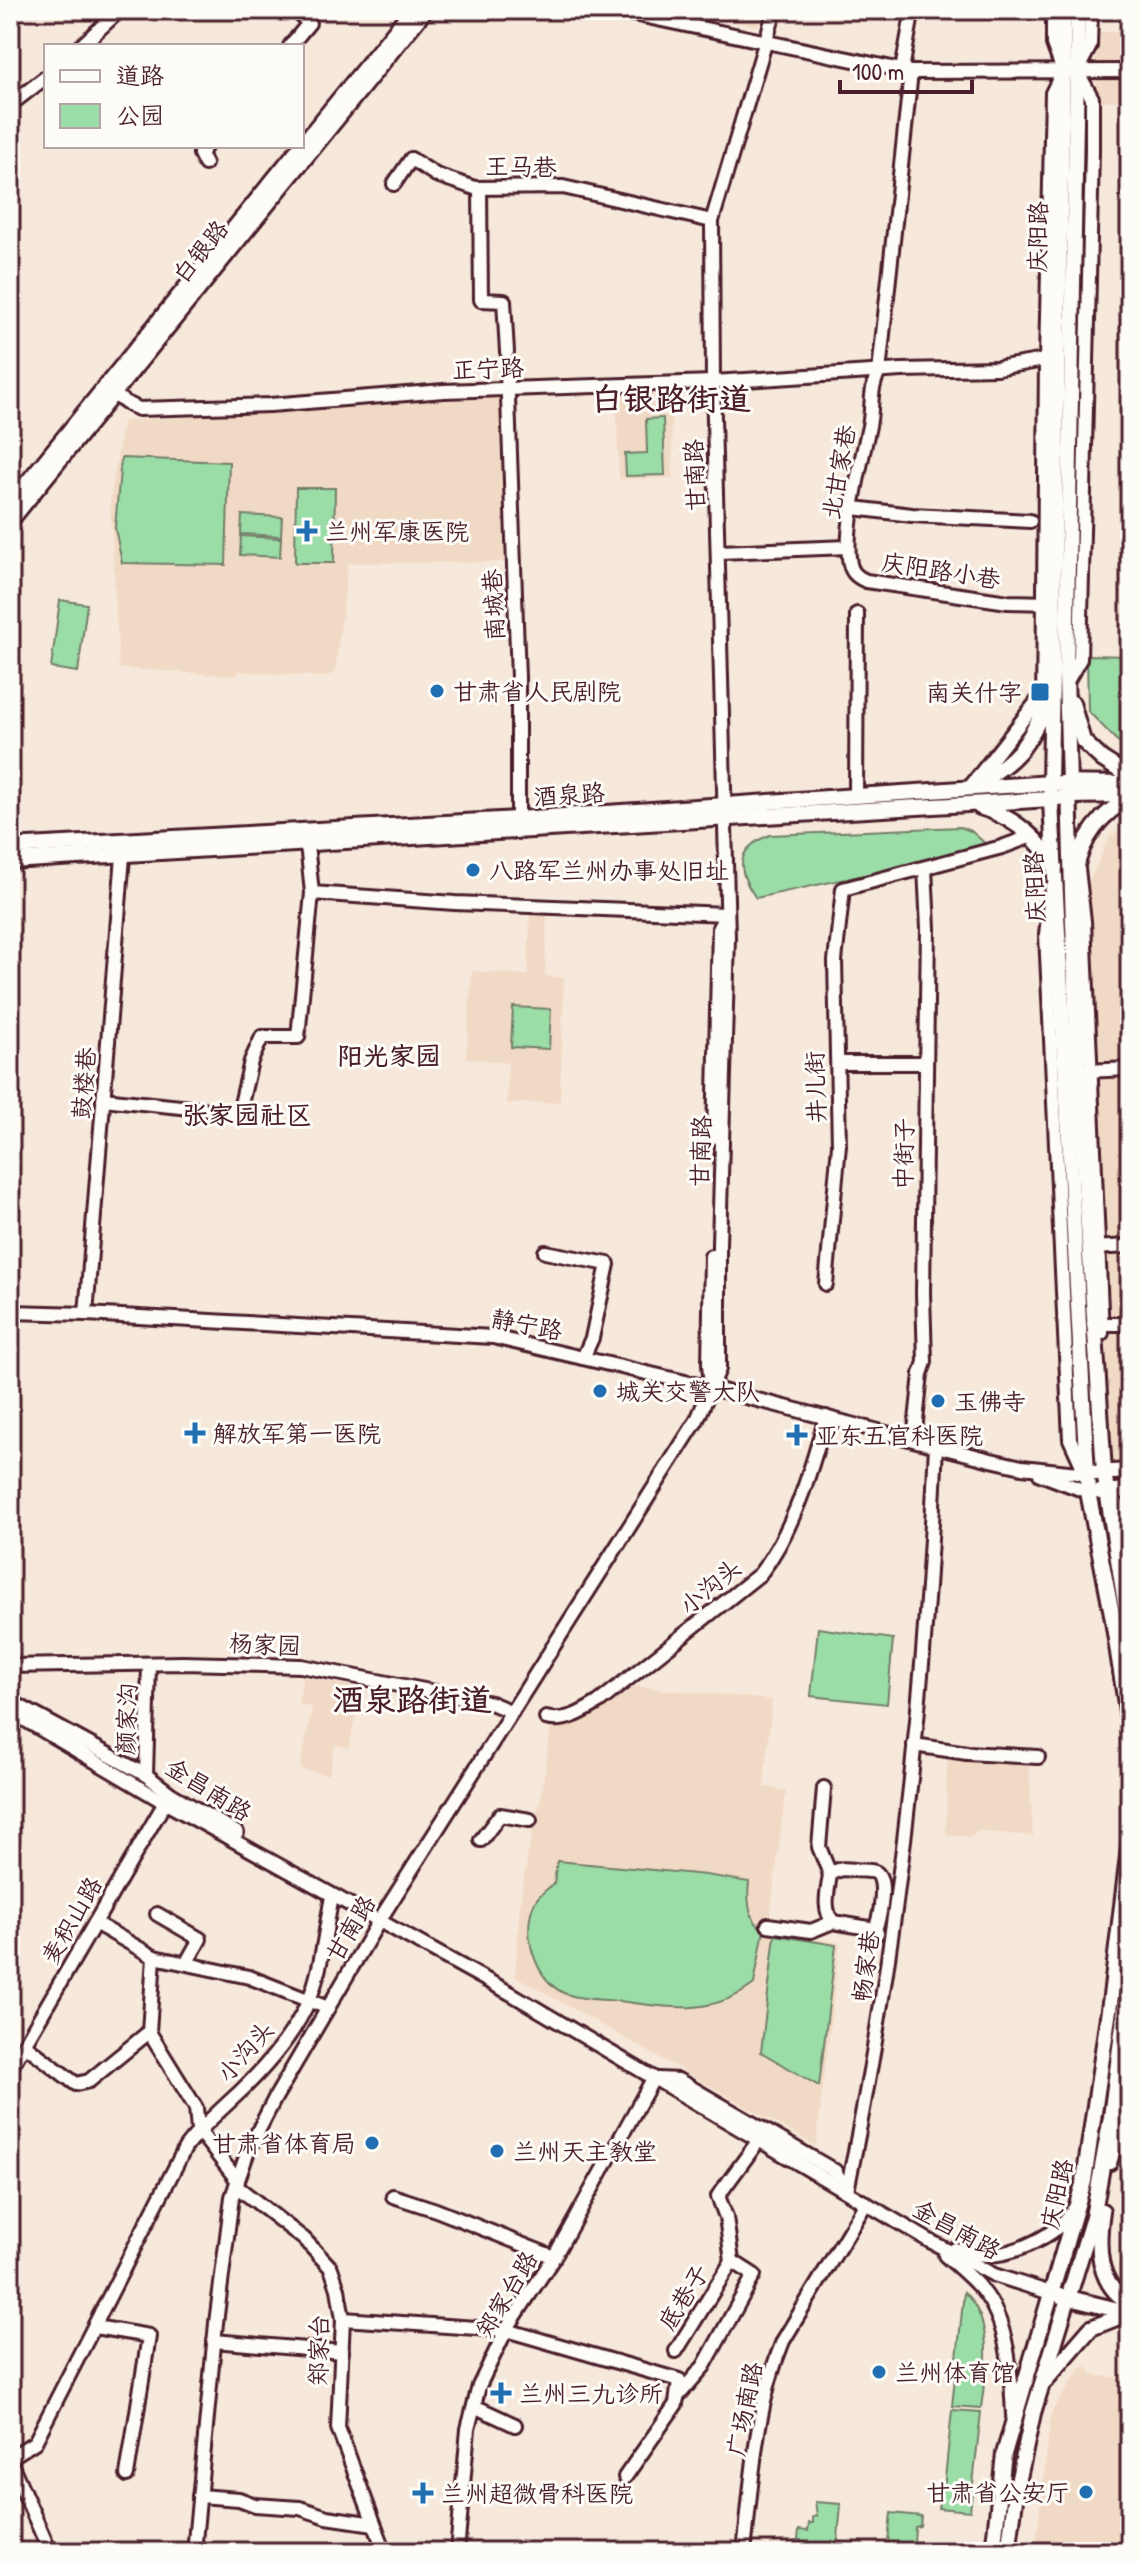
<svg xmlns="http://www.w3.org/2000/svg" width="1140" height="2562" font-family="'Patrick Hand','LXGW WenKai TC',sans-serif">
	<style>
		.built { fill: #f1dac5 }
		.green { fill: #9bdda7; stroke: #727e69; stroke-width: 2 }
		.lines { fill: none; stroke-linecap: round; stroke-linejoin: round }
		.minor-casing { stroke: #4a1f2b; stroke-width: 18 }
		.major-casing { stroke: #4a1f2b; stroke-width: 20 }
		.minor { stroke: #fdfcf7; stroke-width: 12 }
		.major { stroke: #fdfcf7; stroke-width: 14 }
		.poi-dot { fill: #1f6fb2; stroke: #fdfcf7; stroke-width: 3 }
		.labels { text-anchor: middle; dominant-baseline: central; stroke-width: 6; stroke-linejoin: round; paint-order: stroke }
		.street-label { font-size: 24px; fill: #4a1f2b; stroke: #fdfcf7 }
		.poi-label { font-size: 24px; fill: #4a1f2b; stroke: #fdfcf7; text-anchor: start }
		.neighbourhood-label { font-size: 26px; font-weight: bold; fill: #4a1f2b; stroke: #fdfcf7 }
		.district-label { font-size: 32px; font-weight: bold; fill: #4a1f2b; stroke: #fdfcf7 }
	</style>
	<rect width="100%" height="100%" fill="#f6e8da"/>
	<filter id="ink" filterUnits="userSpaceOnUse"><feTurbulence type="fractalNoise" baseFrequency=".0125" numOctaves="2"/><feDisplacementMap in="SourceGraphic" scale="16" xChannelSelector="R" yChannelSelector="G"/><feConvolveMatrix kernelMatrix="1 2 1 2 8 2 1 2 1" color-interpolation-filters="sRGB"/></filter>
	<g filter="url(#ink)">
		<!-- built -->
		<g class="built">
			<path d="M686 10H763L757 26Z"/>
			<rect x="1096" y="32" width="34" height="69"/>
			<path d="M901 85 919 87 889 364 871 362Z"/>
			<path d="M653 391 655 415H671L673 478 619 479 616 394Z"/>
			<path d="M501 397 504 562 348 563 335 673 323 677 238 671 236 676 119 668 110 501 123 421Z"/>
			<path d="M1130 823V1464L1111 1463 1087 887 1110 836Z"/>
			<path d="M530 912 547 914 545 976 564 978 560 1102 507 1104 508 1063 466 1058 472 971 528 975Z"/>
			<path d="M303 1677 361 1688 349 1748 335 1745 329 1775 300 1769 312 1707 298 1704Z"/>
			<path d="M632 1686 772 1700 764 1787 786 1791 768 1930 840 1943 816 2146 515 1976 520 1900 534 1821 540 1804 551 1726 591 1713Z"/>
			<path d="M947 1755 1029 1759 1033 1836 978 1831 971 1837 946 1835Z"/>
			<path d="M1082 2367H1088L1091 2375 1130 2379V2552H1035L1051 2414 1057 2402Z"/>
		</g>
		<!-- green -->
		<g class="green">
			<path d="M663 418 665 475 626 476 625 454 647 453 646 419Z"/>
			<path d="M121 458 229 462 226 565 122 563 115 528Z"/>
			<path d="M296 488H335L334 563H295Z"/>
			<path d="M242 515 282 517 281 536 241 534Z"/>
			<path d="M241 536 281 538 280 557 240 555Z"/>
			<path d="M60 600 87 604 78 672 51 668Z"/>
			<path d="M1087 655 1130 656V754L1088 711Z"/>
			<path d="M960 827 971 831 986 844 981 850 756 898C736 870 735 848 770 835Z"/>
			<path d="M513 1007 551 1009 549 1049 511 1047Z"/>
			<path d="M818 1628 893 1639 887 1704 811 1696Z"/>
			<path d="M557 1861 706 1875 749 1882C747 1899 748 1920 764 1930L754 1984C711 2017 668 2007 618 2001 602 1999 584 2000 569 1995 535 1985 519 1929 536 1900 540 1894 549 1888 554 1883Z"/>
			<path d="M775 1935 836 1945 819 2086 761 2052Z"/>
			<path d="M964 2292C995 2322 986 2370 981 2408L952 2406Z"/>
			<path d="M952 2410 981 2412 970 2511 938 2508 941 2492 944 2489Z"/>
			<path d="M815 2502 841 2504 837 2550 801 2545V2540H798L799 2530 808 2531 809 2523H813V2517L817 2516Z"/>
			<path d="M891 2513 921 2516 920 2526 915 2527 914 2543 923 2544 922 2552H887Z"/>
		</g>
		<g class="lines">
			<!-- minor casing -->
			<g class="minor-casing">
				<g id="minor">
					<path d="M614 10 911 72 1130 71"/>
					<path d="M81 46 120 10"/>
					<path d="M290 46 309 23 295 10"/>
					<path d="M902 70 911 20"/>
					<path d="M1077 71 1090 46 1091 10"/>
					<path d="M911 72 879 372C869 389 873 407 869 426 862 459 843 532 850 564 852 573 857 577 866 581L1008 602 1052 603"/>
					<path d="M10 105 46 77"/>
					<path d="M205 164 200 154 206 146"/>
					<path d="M394 184 411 159 436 175 475 188 563 187 712 221"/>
					<path d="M480 188 481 300 504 301 507 352"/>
					<path d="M507 370 518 678V819"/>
					<path d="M107 389 126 403 139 409 270 405 444 391 713 382 902 370 997 368 1056 358"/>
					<path d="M854 508 912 515 1030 521"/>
					<path d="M718 552 848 547"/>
					<path d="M1066 683 1080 659 1092 151V98L1077 71"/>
					<path d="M1043 712 1046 360 1052 93 1063 71 1053 44V10"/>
					<path d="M970 787 1042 695"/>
					<path d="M856 795 857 614"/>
					<path d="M307 844 312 893 455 903 726 914"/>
					<path d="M1077 860 1084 921 1102 1333"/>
					<path d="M1052 887 1046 934 1070 1439 1085 1472"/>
					<path d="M839 1063H926"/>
					<path d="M1085 1071 1130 1069"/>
					<path d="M103 1099 239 1113 251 1061 262 1037H298L312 893"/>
					<path d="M714 1137 719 928 724 917"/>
					<path d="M1093 1248 1130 1246"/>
					<path d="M545 1252 608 1264 592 1338 583 1358"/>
					<path d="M826 1284 839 1145 835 961 843 889 1002 847 1032 836"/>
					<path d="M10 1312 86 1314 493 1337 711 1388 991 1460 1022 1467 1087 1474"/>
					<path d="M86 1314 123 856"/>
					<path d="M1093 1324H1130"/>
					<path d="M711 1385 709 1365 711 1256"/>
					<path d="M914 1440 921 1374 925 1362 923 1293 928 928 925 868"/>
					<path d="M1040 1474 1088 1492"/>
					<path d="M1106 1492 1117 1504 1130 1574"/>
					<path d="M10 1666 182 1663 301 1666 491 1703 512 1712"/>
					<path d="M10 1701 146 1775 171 1794 237 1833"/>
					<path d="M10 1711 164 1802 510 1993 928 2240 994 2275 1057 2295"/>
					<path d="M546 1718C565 1723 583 1712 599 1702L760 1574C794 1530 811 1470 826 1417"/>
					<path d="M914 1745 967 1753 1038 1757"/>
					<path d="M146 1775 149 1664"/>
					<path d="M824 1788 819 1847 830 1874"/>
					<path d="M481 1840 500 1815 530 1820"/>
					<path d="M157 1914 200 1939 187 1962"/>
					<path d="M833 1922C822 1908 828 1891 830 1874 839 1868 844 1869 855 1870 860 1871 870 1870 875 1872 888 1878 880 1918 875 1929"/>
					<path d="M95 1923 154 1957 249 1977 328 2008"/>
					<path d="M768 1925 811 1931 833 1922 875 1929 877 1933"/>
					<path d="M154 1957 149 2032 196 2108 198 2130 238 2181"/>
					<path d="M25 2045 76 2084 89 2081 149 2032"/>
					<path d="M10 2069 167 1799"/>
					<path d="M658 2079 678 2080 835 2171 845 2188"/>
					<path d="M1110 2163 1119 2134 1130 2058"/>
					<path d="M236 2186 304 2239 331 2268 338 2289 343 2319 338 2428 385 2552"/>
					<path d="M847 2191C898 1945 925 1696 936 1445"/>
					<path d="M393 2196 436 2210 554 2257"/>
					<path d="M955 2249C965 2252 975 2255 986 2255 1015 2255 1058 2235 1073 2210"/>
					<path d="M945 2255C957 2266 971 2277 982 2290 1009 2322 1011 2375 1013 2415"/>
					<path d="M343 2319 506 2330 679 2380 676 2404 625 2477"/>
					<path d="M95 2327 149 2336 127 2475"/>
					<path d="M214 2341 342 2352"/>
					<path d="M676 2351 732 2261 726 2217 718 2196 759 2140"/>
					<path d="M678 2396 704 2366 754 2275 732 2261"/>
					<path d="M474 2406 515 2425"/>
					<path d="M10 2458 35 2442 185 2148C198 2130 212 2118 228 2103 259 2075 292 2039 309 2000 322 1969 325 1930 332 1897"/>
					<path d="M10 2461 50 2552"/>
					<path d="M199 2496 239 2499 255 2505 300 2508 327 2517 374 2524"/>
					<path d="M194 2552 216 2323 232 2197 248 2151 275 2098 379 1921 697 1420 719 1369V1244L728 937 713 382 712 221 775 10"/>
					<path d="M457 2552 468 2429 479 2386 506 2330 554 2257 653 2079"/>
					<path d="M744 2552C752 2481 755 2408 783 2341L866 2203"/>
				</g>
			</g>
			<!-- major casing -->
			<g class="major-casing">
				<g id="major">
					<path d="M1064 10 1050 783 1088 1492 1112 1614 1128 1717 1130 1757"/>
					<path d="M1078 10 1066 673 1072 894 1078 1070 1104 1472 1130 1634"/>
					<path d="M302 145 412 10"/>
					<path d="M10 504 301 146"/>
					<path d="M10 521 425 10"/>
					<path d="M1072 703 1083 741 1102 759 1130 777"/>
					<path d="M971 787C1016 762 1028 747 1048 700"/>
					<path d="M980 807C1013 817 1038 837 1055 867"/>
					<path d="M10 847 518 819 1050 783 1130 784"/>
					<path d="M10 861 1051 799 1070 796 1130 795"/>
					<path d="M1076 870C1081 840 1102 811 1130 799"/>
					<path d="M1094 1473 1130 1471"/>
					<path d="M1100 1492 1130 1490"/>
					<path d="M1102 2211C1097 2245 1096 2284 1130 2303"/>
					<path d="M1061 2296 1126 2312"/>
					<path d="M1045 2381 1091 2328 1129 2313"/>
					<path d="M993 2552 1004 2454 1084 2181 1111 1996 1130 1840"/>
					<path d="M1008 2552 1016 2492 1033 2413 1093 2217 1111 2117 1130 1971"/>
				</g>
			</g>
			<!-- minor -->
			<use href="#minor" class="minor"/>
			<!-- major -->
			<use href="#major" class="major"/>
		</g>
	</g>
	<!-- markers -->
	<g class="poi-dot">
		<path d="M303 519h8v8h8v8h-8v8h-8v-8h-8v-8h8z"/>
		<circle cx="437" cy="691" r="8"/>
		<rect x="1030" y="682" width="20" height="20" rx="4"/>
		<circle cx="473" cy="870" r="8"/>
		<circle cx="600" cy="1391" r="8"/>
		<circle cx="938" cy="1401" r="8"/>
		<path d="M191 1421h8v8h8v8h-8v8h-8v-8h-8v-8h8z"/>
		<path d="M793 1423h8v8h8v8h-8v8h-8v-8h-8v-8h8z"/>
		<circle cx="372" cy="2143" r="8"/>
		<circle cx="497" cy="2151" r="8"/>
		<circle cx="879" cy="2372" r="8"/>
		<path d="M497 2381h8v8h8v8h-8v8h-8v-8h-8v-8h8z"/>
		<circle cx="1086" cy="2492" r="8"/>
		<path d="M419 2481h8v8h8v8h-8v8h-8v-8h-8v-8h8z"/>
	</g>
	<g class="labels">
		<!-- street labels -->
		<g class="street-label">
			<text transform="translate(521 166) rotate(1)">王马巷</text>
			<text transform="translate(1037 237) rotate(-89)">庆阳路</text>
			<text transform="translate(200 251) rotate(-51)">白银路</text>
			<text transform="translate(488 368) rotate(-2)">正宁路</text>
			<text transform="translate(838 472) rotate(-80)">北甘家巷</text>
			<text transform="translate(694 475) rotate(-92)">甘南路</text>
			<text transform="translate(941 570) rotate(9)">庆阳路小巷</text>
			<text transform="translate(493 605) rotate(-93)">南城巷</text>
			<text transform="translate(569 794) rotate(-4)">酒泉路</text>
			<text transform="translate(1034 887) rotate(-92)">庆阳路</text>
			<text transform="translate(83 1083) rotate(-85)">鼓楼巷</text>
			<text transform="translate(815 1087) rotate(-92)">井儿街</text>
			<text transform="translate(700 1151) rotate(-88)">甘南路</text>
			<text transform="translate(903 1154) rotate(-89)">中街子</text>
			<text transform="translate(527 1324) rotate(11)">静宁路</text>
			<text transform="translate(710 1586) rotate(-40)">小沟头</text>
			<text transform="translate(265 1644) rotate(3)">杨家园</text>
			<text transform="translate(126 1719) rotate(-88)">颜家沟</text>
			<text transform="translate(209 1789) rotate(32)">金昌南路</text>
			<text transform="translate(71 1920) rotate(-60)">麦积山路</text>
			<text transform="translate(350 1928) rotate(-59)">甘南路</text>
			<text transform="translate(865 1966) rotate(-82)">畅家巷</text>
			<text transform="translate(245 2051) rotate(-49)">小沟头</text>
			<text transform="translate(1056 2194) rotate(-77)">庆阳路</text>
			<text transform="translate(957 2229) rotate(29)">金昌南路</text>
			<text transform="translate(506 2294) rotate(-59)">郑家台路</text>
			<text transform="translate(683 2297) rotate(-58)">底巷子</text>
			<text transform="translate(318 2350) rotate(-89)">郑家台</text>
			<text transform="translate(744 2409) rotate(-79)">广场南路</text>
		</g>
		<!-- poi labels -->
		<g class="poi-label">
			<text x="325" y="531">兰州军康医院</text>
			<text x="453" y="691">甘肃省人民剧院</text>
			<text x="1022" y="692" text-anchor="end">南关什字</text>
			<text x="489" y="870">八路军兰州办事处旧址</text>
			<text x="616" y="1391">城关交警大队</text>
			<text x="954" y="1401">玉佛寺</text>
			<text x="213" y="1433">解放军第一医院</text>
			<text x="815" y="1435">亚东五官科医院</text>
			<text x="356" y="2143" text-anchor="end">甘肃省体育局</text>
			<text x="513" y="2151">兰州天主教堂</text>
			<text x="895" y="2372">兰州体育馆</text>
			<text x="519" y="2393">兰州三九诊所</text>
			<text x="1070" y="2492" text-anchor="end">甘肃省公安厅</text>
			<text x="441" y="2493">兰州超微骨科医院</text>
		</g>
		<!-- neighbourhood labels -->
		<g class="neighbourhood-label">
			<text x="389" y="1055">阳光家园</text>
			<text x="247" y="1114">张家园社区</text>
		</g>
		<!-- district labels -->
		<g class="district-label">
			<text x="671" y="398">白银路街道</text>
			<text x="412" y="1699">酒泉路街道</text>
		</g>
	</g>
	<!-- margin -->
	<rect width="1140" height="2562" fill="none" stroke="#fdfcf7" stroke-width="40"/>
	<rect x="20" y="20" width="1100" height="2522" fill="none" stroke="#4a1f2b" stroke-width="3" filter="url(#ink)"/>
	<!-- legend -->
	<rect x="44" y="44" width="260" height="104" fill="#fdfcf7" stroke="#b5a4a5" stroke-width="2"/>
	<rect x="60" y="70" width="40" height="12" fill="#fdfcf7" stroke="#b5a4a5" stroke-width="2"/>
	<text x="116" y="84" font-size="24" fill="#4a1f2b">道路</text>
	<rect x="60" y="104" width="40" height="24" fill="#9bdda7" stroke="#b5a4a5" stroke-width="2"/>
	<text x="116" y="124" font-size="24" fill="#4a1f2b">公园</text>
	<!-- scale -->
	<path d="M840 80v12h132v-12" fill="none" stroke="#4a1f2b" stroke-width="4"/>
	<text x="852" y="80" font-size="24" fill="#4a1f2b" stroke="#fdfcf7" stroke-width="6" paint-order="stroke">100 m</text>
</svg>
